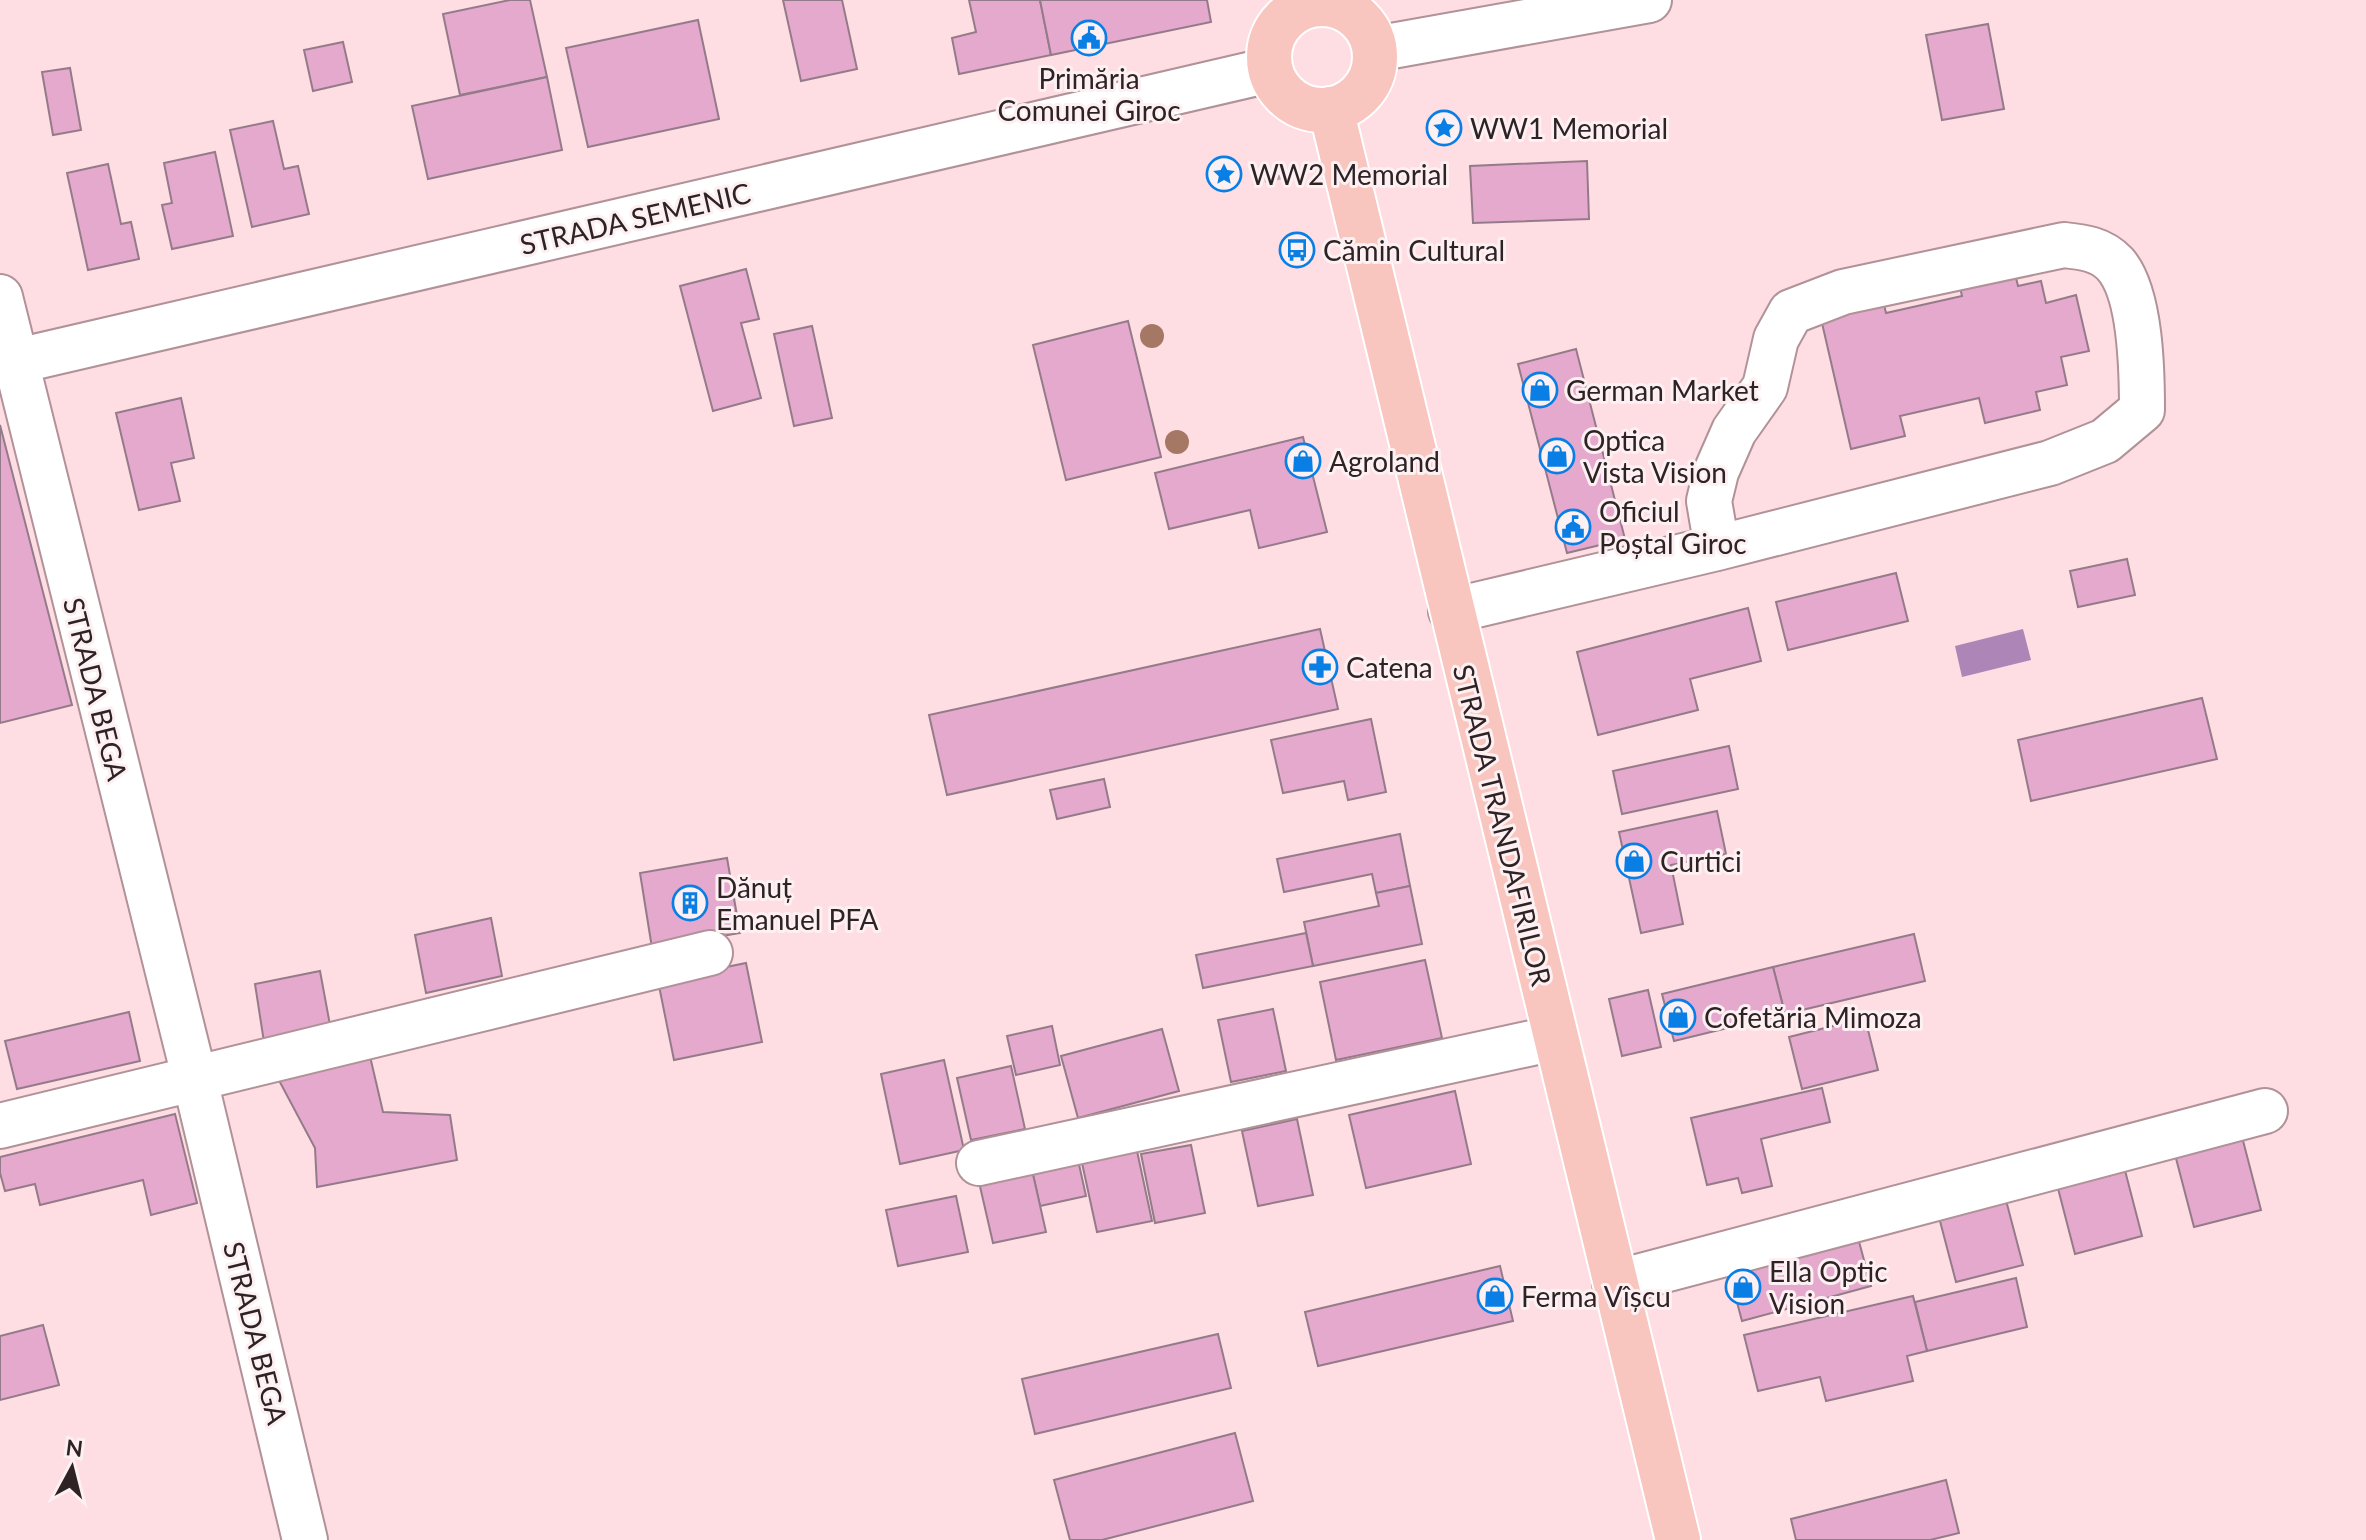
<svg xmlns="http://www.w3.org/2000/svg" width="2366" height="1540" font-family="Lato,sans-serif">
	<style>
		.water { fill: #ad85b7 }
		.building { fill: #e6a9ce; stroke: #947b89; stroke-width: 2 }
		.lines { fill: none; stroke-linecap: round; stroke-linejoin: round }
		.minor-casing { stroke: #b09298; stroke-width: 48 }
		.major-casing { stroke: #fff; stroke-width: 48 }
		.path { stroke: #bba1a6; stroke-width: 5; stroke-dasharray: 8 4; stroke-linecap: butt }
		.minor { stroke: #fff; stroke-width: 44 }
		.major { stroke: #f9c5bf; stroke-width: 44 }
		.tree { fill: #a57866 }
		.labels { text-anchor: middle; dominant-baseline: central; stroke-width: 6; stroke-linejoin: round; paint-order: stroke }
		.poi-label { font-size: 28px; fill: #2e2224; stroke: #fdf0f2; text-anchor: start }
		.street-label { font-size: 28px; fill: #2e2224; stroke: #fdf0f2 }
	</style>
	<rect width="100%" height="100%" fill="#fedde3"/>
	<!-- water -->
	<path class="water" d="M2023 629 2031 660 1962 677 1955 646Z"/>
	<!-- building -->
	<g class="building">
		<path d="M510 0H530L547 77 460 95 443 14Z"/>
		<path d="M783 0H842L857 69 801 81Z"/>
		<path d="M969 0H1040L1051 55 959 74 952 38 976 32Z"/>
		<path d="M1040 0H1207L1211 22 1051 55Z"/>
		<path d="M698 20 719 119 588 147 566 48Z"/>
		<path d="M1988 24 2004 109 1942 120 1926 35Z"/>
		<path d="M343 42 352 82 313 91 304 50Z"/>
		<path d="M70 68 81 130 53 135 42 72Z"/>
		<path d="M547 77 562 150 428 179 412 106Z"/>
		<path d="M273 121 284 169 298 166 309 214 252 227 230 130Z"/>
		<path d="M215 152 233 236 172 249 162 205 172 203 164 163Z"/>
		<path d="M1587 161 1589 219 1473 223 1470 166Z"/>
		<path d="M108 164 121 224 131 222 139 259 88 270 67 173Z"/>
		<path d="M2012 261 2018 286 2041 281 2046 303 2076 295 2089 351 2061 357 2067 385 2036 392 2040 410 1985 423 1979 398 1900 416 1905 436 1851 449 1819 310 1882 296 1886 313 1962 296 1957 274Z"/>
		<path d="M746 269 759 319 741 323 761 398 713 411 680 286Z"/>
		<path d="M1128 321 1161 457 1066 480 1033 345Z"/>
		<path d="M812 326 832 418 794 426 774 334Z"/>
		<path d="M1576 349 1625 539 1567 553 1518 364Z"/>
		<path d="M181 398 194 458 171 463 180 501 139 510 116 413Z"/>
		<path d="M0 425 72 705 0 723Z"/>
		<path d="M1303 437 1327 532 1259 548 1250 510 1169 529 1155 473Z"/>
		<path d="M2127 559 2135 595 2078 607 2070 571Z"/>
		<path d="M1896 573 1908 621 1788 650 1776 602Z"/>
		<path d="M1748 608 1761 661 1690 679 1698 710 1598 735 1577 652Z"/>
		<path d="M1320 629 1338 709 947 795 929 715Z"/>
		<path d="M2202 698 2217 759 2031 801 2018 740Z"/>
		<path d="M1371 719 1386 792 1348 800 1344 781 1283 793 1271 740Z"/>
		<path d="M1729 746 1738 789 1622 814 1613 771Z"/>
		<path d="M1104 779 1110 807 1057 819 1050 790Z"/>
		<path d="M1717 811 1726 854 1671 865 1683 924 1641 933 1619 832Z"/>
		<path d="M1400 834 1410 886 1376 893 1372 874 1284 892 1277 859Z"/>
		<path d="M727 858 740 933 652 948 640 873Z"/>
		<path d="M1410 886 1422 944 1313 966 1304 922 1379 906 1376 893Z"/>
		<path d="M491 918 502 976 426 993 415 935Z"/>
		<path d="M1306 933 1313 966 1203 988 1196 955Z"/>
		<path d="M1914 934 1925 981 1785 1014 1773 967Z"/>
		<path d="M1425 960 1442 1038 1336 1060 1320 982Z"/>
		<path d="M746 963 762 1042 674 1060 658 981Z"/>
		<path d="M1773 967 1785 1014 1674 1041 1662 994Z"/>
		<path d="M320 971 330 1025 264 1042 255 984Z"/>
		<path d="M1648 990 1661 1047 1622 1056 1609 999Z"/>
		<path d="M1273 1009 1286 1071 1231 1082 1218 1020Z"/>
		<path d="M129 1012 140 1061 17 1089 5 1041Z"/>
		<path d="M1865 1018 1878 1070 1802 1089 1789 1037Z"/>
		<path d="M1052 1026 1060 1065 1016 1075 1007 1036Z"/>
		<path d="M1162 1029 1179 1091 1078 1118 1061 1056Z"/>
		<path d="M369 1052 383 1112 450 1115 457 1160 317 1187 315 1148 274 1071Z"/>
		<path d="M944 1060 964 1150 900 1164 881 1074Z"/>
		<path d="M1011 1066 1025 1129 971 1140 957 1078Z"/>
		<path d="M1822 1088 1830 1122 1761 1139 1772 1186 1742 1193 1738 1178 1707 1185 1691 1118Z"/>
		<path d="M1455 1091 1471 1164 1366 1188 1349 1115Z"/>
		<path d="M175 1114 197 1203 151 1215 143 1180 40 1205 35 1184 5 1191 0 1173V1157Z"/>
		<path d="M1297 1119 1313 1195 1258 1206 1242 1131Z"/>
		<path d="M2240 1129 2261 1210 2194 1227 2173 1147Z"/>
		<path d="M1191 1145 1205 1213 1155 1223 1141 1154Z"/>
		<path d="M1137 1151 1152 1221 1097 1232 1082 1163Z"/>
		<path d="M2121 1155 2142 1236 2075 1254 2054 1173Z"/>
		<path d="M1078 1160 1086 1196 1040 1206 1032 1170Z"/>
		<path d="M1032 1170 1046 1232 993 1243 979 1182Z"/>
		<path d="M2002 1185 2023 1265 1956 1282 1935 1202Z"/>
		<path d="M956 1196 968 1252 898 1266 886 1210Z"/>
		<path d="M1854 1223 1871 1286 1742 1321 1725 1257Z"/>
		<path d="M1500 1266 1513 1321 1318 1366 1305 1312Z"/>
		<path d="M2016 1278 2027 1327 1927 1351 1915 1302Z"/>
		<path d="M1913 1296 1927 1351 1907 1356 1913 1381 1826 1401 1820 1377 1758 1391 1744 1335Z"/>
		<path d="M43 1325 59 1385 0 1400V1336Z"/>
		<path d="M1218 1334 1231 1388 1035 1434 1022 1379Z"/>
		<path d="M1235 1433 1253 1501 1102 1540H1070L1054 1480Z"/>
		<path d="M1946 1480 1959 1533 1930 1540H1796L1791 1519Z"/>
	</g>
	<g class="lines">
		<!-- minor casing -->
		<g class="minor-casing">
			<g id="minor">
				<path d="M1375 49 1649 0"/>
				<path d="M0 297 195 1080 305 1540"/>
				<path d="M0 365 1270 70"/>
				<path d="M1451 611 1717 548 2050 463 2105 441 2142 410C2142 373 2141 293 2115 264 2101 249 2083 247 2064 245L1843 292 1791 312 1776 339 1765 387 1734 431 1716 472 1709 501 1717 548"/>
				<path d="M0 1126 710 953"/>
				<path d="M979 1163 1555 1038"/>
				<path d="M1615 1283 2265 1111"/>
			</g>
		</g>
		<!-- major casing -->
		<g class="major-casing">
			<g id="major">
				<circle cx="1322" cy="57" r="53"/>
				<path d="M1331 109 1678 1540"/>
			</g>
		</g>
		<!-- path -->
		<path class="path" d="M1253 183 1303 172"/>
		<!-- minor -->
		<use href="#minor" class="minor"/>
		<!-- major -->
		<use href="#major" class="major"/>
	</g>
	<!-- trees -->
	<g class="tree">
		<circle cx="1152" cy="336" r="12"/>
		<circle cx="1177" cy="442" r="12"/>
	</g>
	<!-- icons -->
	<defs>
		<g id="civic-ring" transform="scale(1.8)"><circle r="9.5" fill="#fdf0f2" stroke="#097fe6" stroke-width="1.5"/><path d="M-.6-6.5H3V-4.5H.6V-3L4-1V1h2V6H-6V1h2V-1L-.6-3ZM-1.2 2.5V6h2.4V2.5Z" fill="#097fe6"/></g>
		<g id="sight-ring" transform="scale(1.8)"><circle r="9.5" fill="#fdf0f2" stroke="#097fe6" stroke-width="1.5"/><path d="M0-6L1.8-2.2L6-1.7L2.9 1.2L3.7 5.4L0 3.3L-3.7 5.4L-2.9 1.2L-6-1.7L-1.8-2.2Z" fill="#097fe6"/></g>
		<g id="bus-ring" transform="scale(1.8)"><circle r="9.5" fill="#fdf0f2" stroke="#097fe6" stroke-width="1.5"/><path d="M-5-6H5V4H4V6H2V4H-2V6H-4V4H-5ZM-3.5-4V0h7V-4ZM-3.5 1.2v1.5H-2V1.2ZM2 1.2v1.5H3.5V1.2Z" fill="#097fe6"/></g>
		<g id="shop-ring" transform="scale(1.8)"><circle r="9.5" fill="#fdf0f2" stroke="#097fe6" stroke-width="1.5"/><path d="M-5-2.5h2.3a2.7 3.5 0 0 1 5.4 0H5L5.5 6h-11ZM-1.5-2.5h3a1.5 2.3 0 0 0-3 0Z" fill="#097fe6"/></g>
		<g id="pharmacy-ring" transform="scale(1.8)"><circle r="9.5" fill="#fdf0f2" stroke="#097fe6" stroke-width="1.5"/><path d="M-2-6h4v4h4v4h-4v4h-4v-4h-4v-4h4Z" fill="#097fe6"/></g>
		<g id="building-ring" transform="scale(1.8)"><circle r="9.5" fill="#fdf0f2" stroke="#097fe6" stroke-width="1.5"/><path d="M-4-6H4V6H1V3H-1V6H-4ZM-2.5-4.3h1.7v1.8h-1.7ZM.8-4.3h1.7v1.8H.8ZM-2.5-1h1.7V.8h-1.7ZM.8-1h1.7V.8H.8Z" fill="#097fe6"/></g>
	</defs>
	<g fill-rule="evenodd">
		<use href="#civic-ring" x="1089" y="38"/>
		<use href="#sight-ring" x="1444" y="128"/>
		<use href="#sight-ring" x="1224" y="174"/>
		<use href="#bus-ring" x="1297" y="250"/>
		<use href="#shop-ring" x="1540" y="390"/>
		<use href="#shop-ring" x="1557" y="456"/>
		<use href="#shop-ring" x="1303" y="461"/>
		<use href="#civic-ring" x="1573" y="527"/>
		<use href="#pharmacy-ring" x="1320" y="667"/>
		<use href="#shop-ring" x="1634" y="861"/>
		<use href="#building-ring" x="690" y="903"/>
		<use href="#shop-ring" x="1678" y="1017"/>
		<use href="#shop-ring" x="1743" y="1287"/>
		<use href="#shop-ring" x="1495" y="1296"/>
	</g>
	<g class="labels">
		<!-- poi labels -->
		<g class="poi-label">
			<text x="1089" y="78" text-anchor="middle">Primăria<tspan x="1089" dy="32">Comunei Giroc</tspan></text>
			<text x="1470" y="128">WW1 Memorial</text>
			<text x="1250" y="174">WW2 Memorial</text>
			<text x="1323" y="250">Cămin Cultural</text>
			<text x="1566" y="390">German Market</text>
			<text x="1583" y="440">Optica<tspan x="1583" dy="32">Vista Vision</tspan></text>
			<text x="1329" y="461">Agroland</text>
			<text x="1599" y="511">Oficiul<tspan x="1599" dy="32">Poștal Giroc</tspan></text>
			<text x="1346" y="667">Catena</text>
			<text x="1660" y="861">Curtici</text>
			<text x="716" y="887">Dănuț<tspan x="716" dy="32">Emanuel PFA</tspan></text>
			<text x="1704" y="1017">Cofetăria Mimoza</text>
			<text x="1769" y="1271">Ella Optic<tspan x="1769" dy="32">Vision</tspan></text>
			<text x="1521" y="1296">Ferma Vîșcu</text>
		</g>
		<!-- street labels -->
		<g class="street-label">
			<text transform="translate(635 218) rotate(-13)">STRADA SEMENIC</text>
			<text transform="translate(96 689) rotate(76)">STRADA BEGA</text>
			<text transform="translate(1503 825) rotate(76)">STRADA TRANDAFIRILOR</text>
			<text transform="translate(256 1333) rotate(76)">STRADA BEGA</text>
		</g>
	</g>
	<!-- north arrow -->
	<g transform="translate(72 1468) rotate(7)" stroke="#fdf0f2" stroke-width="6" paint-order="stroke">
	<path d="M0-6L14 30L0 20L-14 30Z" fill="#2e2224"/>
	<text y="-12" font-size="22" font-weight="bold" text-anchor="middle" fill="#2e2224">N</text>
	</g>
</svg>
